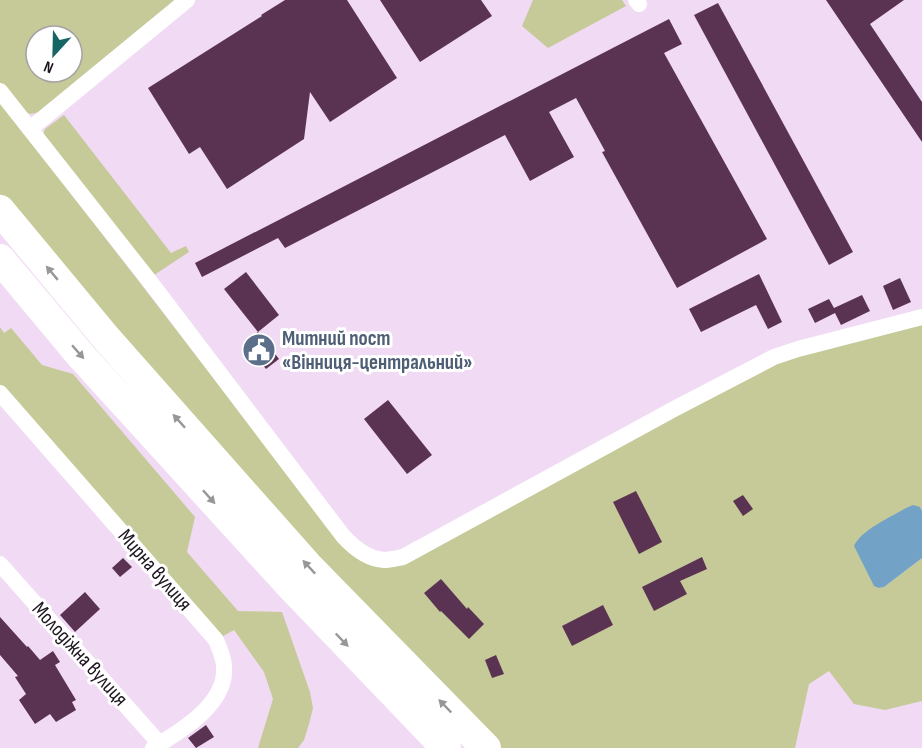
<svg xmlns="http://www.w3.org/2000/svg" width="922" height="748" font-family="'Sofia Sans Condensed',sans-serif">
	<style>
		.green { fill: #c5ca98; fill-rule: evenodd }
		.water { fill: #73a2c7 }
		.building { fill: #5b3352 }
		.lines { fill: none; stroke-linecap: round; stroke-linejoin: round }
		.street { stroke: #fff; stroke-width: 16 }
		.highway { stroke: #fff; stroke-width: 30 }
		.oneway { fill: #99969a }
		.labels { text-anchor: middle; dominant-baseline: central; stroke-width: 6; stroke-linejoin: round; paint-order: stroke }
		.service-label { font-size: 21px; font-weight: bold; fill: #4e5e75; stroke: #fff; text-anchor: start }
		.street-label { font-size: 21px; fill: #1d151e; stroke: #fff }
	</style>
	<rect width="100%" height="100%" fill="#f1daf4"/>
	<!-- green -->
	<g class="green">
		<path d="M0 0H179L41 112 30 114 20 110 0 85ZM36 36H72V72H36Z"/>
		<path d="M533 0H622L626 6 548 48 522 26Z"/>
		<path d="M0 102 301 491 332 533 384 560 774 357 922 317V511L920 507 878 588 884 587 922 558V701L885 710 854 704 829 671 809 684 795 748H497L314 560 112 331 0 194Z"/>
		<path d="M64 115 171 253 186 246 189 252 148 279 43 135 45 129Z"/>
		<path d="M0 327 4 333 11 328 42 365 73 374 195 517 187 552 238 611 282 612 310 692 313 708 309 724 304 740 298 748H258L273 699 264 672 234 630 216 640 0 393Z"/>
	</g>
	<!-- water -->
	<path class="water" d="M913 505 920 507 922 511V558L884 587 879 588 874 586 854 546C861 530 891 517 906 508Z"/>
	<!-- building -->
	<g class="building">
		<path d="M285 0H347L397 78 330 122 310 92 304 139 227 189 200 147 189 154 148 88 262 16 261 15Z"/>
		<path d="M380 0H481L492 16 420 62Z"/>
		<path d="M826 0H904L870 24 922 102V142Z"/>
		<path d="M718 3 853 252 829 265 694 15Z"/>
		<path d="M669 19 682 44 664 53 767 239 677 288 602 152 605 151 576 98 549 112 574 157 530 181 505 135 285 248 278 238 202 277 195 263Z"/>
		<path d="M246 272 279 315 258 332 224 289Z"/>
		<path d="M759 274 782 322 768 329 756 305 701 332 689 309Z"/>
		<path d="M900 278 911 302 893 310 883 286Z"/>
		<path d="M862 295 870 311 841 325 835 313 815 323 808 309 829 299 834 308Z"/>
		<path d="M258 332 279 359 266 369 245 342Z"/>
		<path d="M388 400 432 455 407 474 364 419Z"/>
		<path d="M636 491 662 542 639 554 613 502Z"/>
		<path d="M743 495 753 509 743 516 733 501Z"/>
		<path d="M702 557 707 569 680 581 687 594 654 611 642 587Z"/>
		<path d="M123 558 132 567 120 577 112 568Z"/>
		<path d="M441 579 467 609 468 607 484 624 469 639 441 611 440 612 424 593Z"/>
		<path d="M85 592 100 609 75 632 60 615Z"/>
		<path d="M603 605 613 625 572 646 562 626Z"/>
		<path d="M0 617 27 647 28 646 40 660 53 651 60 662 55 665 76 700 72 702 76 710 56 722 50 714 35 724 19 700 26 694 15 677 18 676 0 655Z"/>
		<path d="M496 655 504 674 492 678 485 660Z"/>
		<path d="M206 725 214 737 196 748 188 738Z"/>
	</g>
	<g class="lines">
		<!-- street -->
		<g class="street">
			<path d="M636 0 639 4"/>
			<path d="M0 91 148 279 343 536C354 548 367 559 384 560 390 560 397 558 403 557L674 409 774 357 798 349 922 317"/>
			<path d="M30 129 187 0"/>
			<path d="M0 393 216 640C219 648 224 657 224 667 227 704 181 731 153 748"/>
			<path d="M0 564 160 744"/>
		</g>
		<!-- highway -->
		<g class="highway">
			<path d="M0 210 107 339 308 566 486 748"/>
			<path d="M0 259 82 357 287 582 446 748"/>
		</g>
	</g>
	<!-- one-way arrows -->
	<defs><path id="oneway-solid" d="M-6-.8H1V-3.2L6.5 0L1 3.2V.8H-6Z" transform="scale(1.5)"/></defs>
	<g class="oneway">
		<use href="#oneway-solid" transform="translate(52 273) rotate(-130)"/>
		<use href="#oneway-solid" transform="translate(78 352) rotate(49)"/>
		<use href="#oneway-solid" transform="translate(179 421) rotate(-132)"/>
		<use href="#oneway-solid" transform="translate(209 497) rotate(48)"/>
		<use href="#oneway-solid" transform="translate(309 567) rotate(-133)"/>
		<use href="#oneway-solid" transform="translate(342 640) rotate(46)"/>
		<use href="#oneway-solid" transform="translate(445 706) rotate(-134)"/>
	</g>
	<!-- icons -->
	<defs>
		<g id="civic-disc" transform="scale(1.725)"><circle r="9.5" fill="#5c6f8a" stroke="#fff"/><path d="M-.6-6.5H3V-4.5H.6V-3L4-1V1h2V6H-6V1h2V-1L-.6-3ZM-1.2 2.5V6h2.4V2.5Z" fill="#fff"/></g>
	</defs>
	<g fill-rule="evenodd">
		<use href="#civic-disc" x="259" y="350"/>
	</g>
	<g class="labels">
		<!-- service labels -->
		<g class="service-label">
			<text x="282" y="338">Митний пост<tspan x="282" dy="24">«Вінниця-центральний»</tspan></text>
		</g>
		<!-- street labels -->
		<g class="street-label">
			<text transform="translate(155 570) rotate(49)">Мирна вулиця</text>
			<text transform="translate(80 654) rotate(48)">Молодіжна вулиця</text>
		</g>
	</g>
	<!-- north arrow -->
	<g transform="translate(54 54) rotate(202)"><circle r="28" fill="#ffffff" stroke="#a5a1a5" stroke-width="1.5"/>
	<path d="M0-4.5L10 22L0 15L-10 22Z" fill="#166565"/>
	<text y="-9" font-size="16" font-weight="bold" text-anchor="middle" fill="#1d151e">N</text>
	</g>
</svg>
